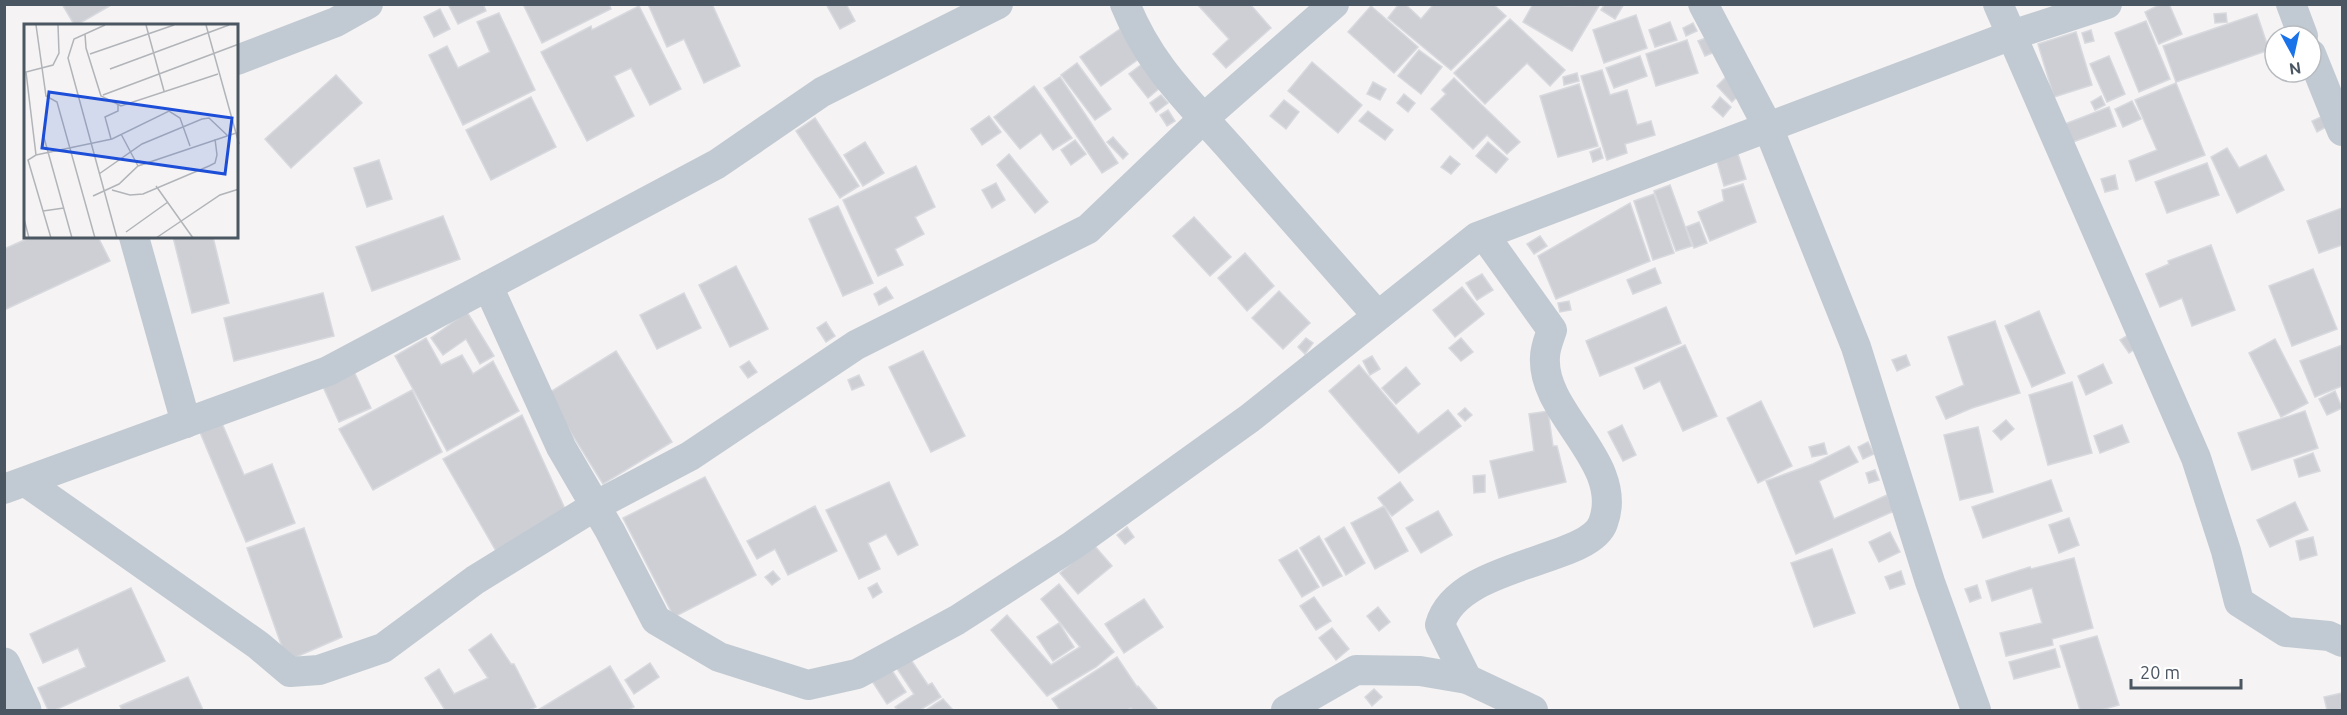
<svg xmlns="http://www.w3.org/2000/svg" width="2347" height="715" font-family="Ubuntu,sans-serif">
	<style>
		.building { fill: #cdcfd5; stroke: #d7d9de; stroke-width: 1.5 }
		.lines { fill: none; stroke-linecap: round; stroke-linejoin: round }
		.minor { stroke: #c1cad2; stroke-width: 30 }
		.tertiary { stroke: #c1cad2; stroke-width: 33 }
		.inset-road { fill: none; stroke: #b1b4b9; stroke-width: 1.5 }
		.view { fill: #1d4ed8; fill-opacity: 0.15; stroke: #1d4ed8; stroke-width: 3 }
		.inset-edge { fill: none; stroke: #4a5661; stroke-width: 3 }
	</style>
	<rect width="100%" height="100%" fill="#f5f3f3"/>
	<!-- building -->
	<g class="building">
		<path d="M62 4H113L75 26Z"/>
		<path d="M448 4H483L486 11 458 24Z"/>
		<path d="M523 4H609L611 9 542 43Z"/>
		<path d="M648 4H712L740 66 704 83 684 39 667 47Z"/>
		<path d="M826 4H846L855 21 840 29Z"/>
		<path d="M1197 4H1250L1271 28 1226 68 1213 54 1229 39Z"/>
		<path d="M1399 4H1405L1421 19 1434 4H1493L1506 16 1451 70 1388 18Z"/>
		<path d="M1533 4 1570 6 1600 4 1572 51 1523 22Z"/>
		<path d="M1605 4H1624L1615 19 1601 10Z"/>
		<path d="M2161 4H2169L2182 34 2159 44 2145 12Z"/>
		<path d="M639 6 681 89 650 105 631 68 614 76 634 116 587 141 541 52 591 26 592 30Z"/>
		<path d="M1371 6 1418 47 1394 73 1348 32Z"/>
		<path d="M440 9 450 29 434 37 424 17Z"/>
		<path d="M499 13 535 90 463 125 429 55 447 46 458 68 490 52 477 22Z"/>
		<path d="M2226 13 2227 22 2215 23 2214 14Z"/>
		<path d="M2257 14 2269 50 2176 82 2163 46Z"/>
		<path d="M1636 15 1647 48 1604 63 1593 30Z"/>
		<path d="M1510 19 1565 70 1550 86 1527 63 1485 104 1454 73Z"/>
		<path d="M2146 21 2170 79 2139 92 2115 33Z"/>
		<path d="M1670 22 1677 40 1655 47 1649 30Z"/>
		<path d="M1693 23 1697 31 1686 36 1683 28Z"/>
		<path d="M1120 29 1140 58 1101 86 1080 57Z"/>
		<path d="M2091 30 2094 41 2085 43 2082 33Z"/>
		<path d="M2076 32 2092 85 2054 97 2038 44Z"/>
		<path d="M1711 36 1717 51 1705 56 1698 41Z"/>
		<path d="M1687 40 1698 73 1656 86 1646 54Z"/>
		<path d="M1419 50 1442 67 1421 94 1398 76Z"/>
		<path d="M1640 56 1647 76 1614 88 1606 68Z"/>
		<path d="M2109 56 2125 94 2107 102 2090 64Z"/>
		<path d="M1312 62 1362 105 1338 133 1288 91Z"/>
		<path d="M1077 63 1111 109 1095 120 1061 75Z"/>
		<path d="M1142 64 1161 87 1148 98 1129 74Z"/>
		<path d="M1602 70 1610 95 1627 90 1637 125 1651 121 1655 135 1625 144 1627 153 1607 160 1581 76Z"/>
		<path d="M1577 73 1579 81 1564 85 1563 77Z"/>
		<path d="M1730 73 1745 89 1732 102 1717 86Z"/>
		<path d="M336 75 362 103 291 168 265 139Z"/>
		<path d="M1060 77 1118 163 1102 173 1044 88Z"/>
		<path d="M1454 78 1520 142 1507 154 1487 135 1473 149 1431 109 1446 94 1442 90Z"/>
		<path d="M1373 82 1386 89 1380 100 1367 94Z"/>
		<path d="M2176 83 2205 155 2136 181 2129 161 2157 150 2135 100Z"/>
		<path d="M1579 84 1598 146 1558 157 1540 96Z"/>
		<path d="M1034 86 1072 138 1053 150 1041 133 1020 149 994 117Z"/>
		<path d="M1404 94 1415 103 1408 112 1397 103Z"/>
		<path d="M1161 95 1168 103 1156 112 1150 103Z"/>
		<path d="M2101 96 2105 105 2095 110 2091 102Z"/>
		<path d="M531 97 556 147 491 180 466 130Z"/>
		<path d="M1720 97 1731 107 1723 117 1712 107Z"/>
		<path d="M1284 100 1299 112 1286 129 1270 116Z"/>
		<path d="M2132 101 2141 119 2123 127 2115 109Z"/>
		<path d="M2109 107 2116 126 2073 142 2065 124Z"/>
		<path d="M1168 110 1175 121 1167 126 1160 115Z"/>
		<path d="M1368 111 1393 130 1385 140 1359 121Z"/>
		<path d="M989 116 1001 132 982 145 971 129Z"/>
		<path d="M2323 116 2328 126 2317 132 2312 121Z"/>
		<path d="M815 118 859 186 840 198 796 131Z"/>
		<path d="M1113 137 1128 154 1123 159 1107 142Z"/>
		<path d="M1075 140 1086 154 1071 165 1061 150Z"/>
		<path d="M865 142 884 173 863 186 844 155Z"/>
		<path d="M1488 142 1508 159 1496 173 1476 156Z"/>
		<path d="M1600 148 1603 158 1593 162 1590 152Z"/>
		<path d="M1736 148 1746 179 1724 186 1715 154Z"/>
		<path d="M2227 148 2239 168 2266 155 2284 190 2237 213 2211 157Z"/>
		<path d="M1009 154 1048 202 1035 213 997 165Z"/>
		<path d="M1450 156 1460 164 1451 174 1441 167Z"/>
		<path d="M379 160 392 199 367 207 354 168Z"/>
		<path d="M2207 163 2219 195 2167 213 2155 182Z"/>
		<path d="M916 166 935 207 915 217 924 234 895 249 903 265 878 276 843 200Z"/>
		<path d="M2115 175 2118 189 2105 192 2101 179Z"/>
		<path d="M996 183 1005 200 992 208 982 190Z"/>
		<path d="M1743 184 1756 222 1710 241 1698 212 1724 201 1722 190Z"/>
		<path d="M1670 185 1692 246 1676 251 1654 191Z"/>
		<path d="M1654 194 1674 253 1653 260 1634 201Z"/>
		<path d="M1630 203 1650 261 1556 299 1538 256Z"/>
		<path d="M838 206 873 283 843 296 809 219Z"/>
		<path d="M2342 208V245L2319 253 2307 221Z"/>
		<path d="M443 216 460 259 372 291 356 247Z"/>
		<path d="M1194 217 1231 257 1210 276 1173 236Z"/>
		<path d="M1699 222 1707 243 1694 248 1686 227Z"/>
		<path d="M1540 236 1547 246 1534 254 1527 244Z"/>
		<path d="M31 237H98L110 261 4 310V249Z"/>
		<path d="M173 237H213L229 303 192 313Z"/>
		<path d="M2211 245 2235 310 2192 326 2182 298 2160 307 2146 274 2169 264 2168 261Z"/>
		<path d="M1245 253 1274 286 1247 311 1218 278Z"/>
		<path d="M736 266 768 329 730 347 699 285Z"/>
		<path d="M1655 268 1661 283 1633 294 1627 280Z"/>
		<path d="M2313 269 2337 329 2292 346 2269 286Z"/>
		<path d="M1482 274 1493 290 1477 300 1466 283Z"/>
		<path d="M886 287 893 298 879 305 874 294Z"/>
		<path d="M1462 287 1484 314 1455 337 1433 310Z"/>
		<path d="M1279 291 1310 323 1283 349 1252 318Z"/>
		<path d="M323 293 334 336 234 361 224 318Z"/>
		<path d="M684 293 701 328 657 349 640 315Z"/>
		<path d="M1569 301 1571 310 1560 312 1558 303Z"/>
		<path d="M1666 307 1681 343 1600 376 1586 341Z"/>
		<path d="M2039 311 2065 373 2032 387 2005 326Z"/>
		<path d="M467 312 494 356 480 364 466 339 443 355 431 338Z"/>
		<path d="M1995 321 2020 393 1972 408 1946 419 1936 397 1964 385 1948 337Z"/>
		<path d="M826 322 835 336 826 342 817 328Z"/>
		<path d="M2130 334 2139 346 2129 353 2120 340Z"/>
		<path d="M426 338 441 365 462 355 473 374 493 361 519 411 447 451 395 356Z"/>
		<path d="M1306 338 1313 343 1305 354 1298 347Z"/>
		<path d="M1461 338 1473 352 1461 361 1449 348Z"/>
		<path d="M2275 339 2308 403 2281 417 2249 353Z"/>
		<path d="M1685 345 1717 416 1683 431 1660 381 1644 389 1635 368Z"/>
		<path d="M2342 345V386L2315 397 2300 361Z"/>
		<path d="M616 351 672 442 603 484 547 394Z"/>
		<path d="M923 351 965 436 931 452 889 367Z"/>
		<path d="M1906 355 1910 365 1897 371 1892 360Z"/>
		<path d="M1372 356 1380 369 1370 375 1363 361Z"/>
		<path d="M749 361 757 372 748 378 740 367Z"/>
		<path d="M2103 364 2112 383 2086 395 2078 376Z"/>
		<path d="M351 365 371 408 339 422 320 380Z"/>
		<path d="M1359 365 1418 434 1448 410 1461 426 1399 473 1329 391Z"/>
		<path d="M1406 367 1420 384 1396 404 1382 388Z"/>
		<path d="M859 375 864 385 852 390 848 380Z"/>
		<path d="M2072 382 2092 453 2048 465 2029 395Z"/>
		<path d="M412 390 442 452 373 490 339 429Z"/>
		<path d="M2335 391 2342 408 2327 415 2319 399Z"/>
		<path d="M1761 401 1792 466 1758 483 1727 418Z"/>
		<path d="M1465 408 1472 415 1465 421 1458 414Z"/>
		<path d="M1548 411 1553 446H1557L1566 482 1499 498 1490 461 1534 451 1529 414Z"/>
		<path d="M2305 411 2318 448 2252 470 2238 433Z"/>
		<path d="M522 415 566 511 496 551 443 459Z"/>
		<path d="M2006 420 2014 429 2001 440 1993 431Z"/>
		<path d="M221 421 244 475 272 464 295 523 246 542 199 430Z"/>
		<path d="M1622 425 1636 455 1623 461 1608 432Z"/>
		<path d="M2122 425 2129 442 2100 453 2094 436Z"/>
		<path d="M1978 427 1993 492 1960 500 1944 435Z"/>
		<path d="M1868 442 1874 454 1863 459 1858 447Z"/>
		<path d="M1824 443 1827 454 1812 457 1809 447Z"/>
		<path d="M1849 446 1858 462 1819 481 1834 519 1887 495 1894 511 1796 554 1766 481 1813 464Z"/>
		<path d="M2313 453 2320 471 2299 477 2294 460Z"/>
		<path d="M1875 470 1879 480 1869 483 1866 473Z"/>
		<path d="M1485 475V492L1474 493 1473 476Z"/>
		<path d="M705 477 756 575 674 617 623 518Z"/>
		<path d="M2051 480 2062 511 1983 538 1972 507Z"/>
		<path d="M889 482 918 545 898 555 886 534 868 543 880 569 859 579 826 510Z"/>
		<path d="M1400 482 1413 500 1392 516 1378 498Z"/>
		<path d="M2295 502 2308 530 2270 547 2257 520Z"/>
		<path d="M815 506 837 551 788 575 775 549 757 559 747 541Z"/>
		<path d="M1384 506 1408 551 1375 569 1351 523Z"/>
		<path d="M1438 511 1452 535 1421 553 1406 528Z"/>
		<path d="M2069 518 2079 545 2059 553 2049 525Z"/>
		<path d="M1127 527 1134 537 1125 544 1117 535Z"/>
		<path d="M1344 527 1365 563 1346 575 1325 539Z"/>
		<path d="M304 528 342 637 287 661 247 548Z"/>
		<path d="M1890 532 1900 552 1879 562 1869 542Z"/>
		<path d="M1319 536 1342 576 1323 586 1300 548Z"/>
		<path d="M2313 537 2317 555 2300 560 2296 541Z"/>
		<path d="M1093 544 1112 566 1078 594 1060 573Z"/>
		<path d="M1832 549 1855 613 1814 627 1791 563Z"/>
		<path d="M1297 550 1319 587 1302 597 1279 560Z"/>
		<path d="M2074 558 2093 628 2052 639 2053 645 2006 656 2000 633 2042 623 2032 588 1992 601 1986 581 2030 567 2031 569Z"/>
		<path d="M773 571 780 579 772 585 765 577Z"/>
		<path d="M1901 571 1905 584 1890 589 1885 577Z"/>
		<path d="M877 583 882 592 873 598 868 588Z"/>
		<path d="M1059 584 1114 652 1096 667 1047 696 991 630 1007 615 1051 665 1080 647 1041 599Z"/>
		<path d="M1977 585 1981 598 1970 602 1965 589Z"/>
		<path d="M131 588 165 661 55 710H48L38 688 86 667 78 648 43 663 30 634Z"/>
		<path d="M1314 597 1331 621 1316 630 1300 606Z"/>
		<path d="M1144 599 1163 627 1124 653 1105 624Z"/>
		<path d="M1378 607 1390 622 1379 631 1367 616Z"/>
		<path d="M1059 623 1074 647 1053 661 1037 637Z"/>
		<path d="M1332 628 1349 649 1336 660 1319 638Z"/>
		<path d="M491 634 511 664H514L536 707 529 710H445L425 678 439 669 454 694 488 678 469 650Z"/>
		<path d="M2097 636 2119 705 2101 710H2080L2060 646Z"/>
		<path d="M2055 649 2060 667 2014 679 2009 662Z"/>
		<path d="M909 657 928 685 932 683 941 697 920 710H898L895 707 914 694 896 667Z"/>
		<path d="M1117 657 1137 687 1138 686 1158 710H1132L1131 708 1127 710H1060L1052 699Z"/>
		<path d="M650 663 659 677 634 694 625 680Z"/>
		<path d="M610 666 634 707 628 710H538Z"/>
		<path d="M891 669 906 692 887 704 872 681Z"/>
		<path d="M188 677 203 710H122L120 706Z"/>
		<path d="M1374 689 1382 697 1372 706 1365 697Z"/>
		<path d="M2342 693V710H2327L2324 697Z"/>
		<path d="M943 699 953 710H926Z"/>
	</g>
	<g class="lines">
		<!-- minor -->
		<g class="minor">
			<path d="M1125 4C1151 68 1188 100 1232 150 1281 205 1329 260 1377 315"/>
			<path d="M1703 4 1768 127 1856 347 1930 582 1976 710"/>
			<path d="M1998 4 2196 458 2226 551 2239 602 2286 632 2329 636 2342 642"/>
			<path d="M2291 4 2303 36"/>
			<path d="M2311 54 2342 131"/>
			<path d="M237 60 336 22 368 4"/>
			<path d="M134 237 186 423"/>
			<path d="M488 286 561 447 610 531 656 620 719 657 808 685 857 674 957 620 1073 545 1250 418 1477 237 2012 35 2107 4"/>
			<path d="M26 482 258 645 290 672 319 670 383 648 475 580 595 506 690 456 856 345 1088 229 1204 118 1334 4"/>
			<path d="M4 489 328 371 717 164 822 92 998 4"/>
			<path d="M1467 679 1440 625C1457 562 1589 563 1603 523 1626 462 1541 414 1545 357 1545 348 1549 339 1552 330L1484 235"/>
			<path d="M1286 710 1356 670 1420 671 1467 679 1533 710"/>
		</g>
		<!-- tertiary -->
		<path class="tertiary" d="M4 664 25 710"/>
	</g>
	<!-- overview -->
	<g transform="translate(24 24)">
		<rect width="214" height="214" fill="#f5f3f3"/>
		<path class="inset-road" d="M12 1 22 72 33 78 71 214M81 1 50 15 44 34 93 214M122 1 140 67M182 1 215 120M61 10 62 24 77 72 97 82 194 50M66 30 150 1M86 45 205 1M79 71 215 20M19 110 48 214M97 110 114 142M87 115 81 93 94 87V81M12 131 2 48 29 41 35 29 34 1M75 150 118 120 178 95 185 94 204 112M132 162 169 214M88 166 106 171 119 170 185 142 191 139 193 131 191 115M69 172 95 160 114 142 215 108M19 187 40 184M0 195 5 214M102 208 144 178M27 214 4 136 12 131 88 115 145 87 156 94 166 122M132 214 196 171 215 165"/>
		<path class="view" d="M25 68 208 94 201 150 18 124Z"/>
		<rect width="214" height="214" class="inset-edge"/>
	</g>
	<!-- border -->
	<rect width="2347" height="715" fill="none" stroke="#4a5661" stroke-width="12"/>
	<!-- north arrow -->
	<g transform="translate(2293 54) rotate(172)"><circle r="28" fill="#ffffff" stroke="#b7bbc0" stroke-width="1.5"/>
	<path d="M0-4.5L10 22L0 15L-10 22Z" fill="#1a73e8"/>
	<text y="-9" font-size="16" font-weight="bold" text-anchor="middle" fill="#4a5661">N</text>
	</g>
	<!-- scale -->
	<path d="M2131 679v9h110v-9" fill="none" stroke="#4a5661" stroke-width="3"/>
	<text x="2140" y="679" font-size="18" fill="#4a5661" stroke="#ffffff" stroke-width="4.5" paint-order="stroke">20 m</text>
</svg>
